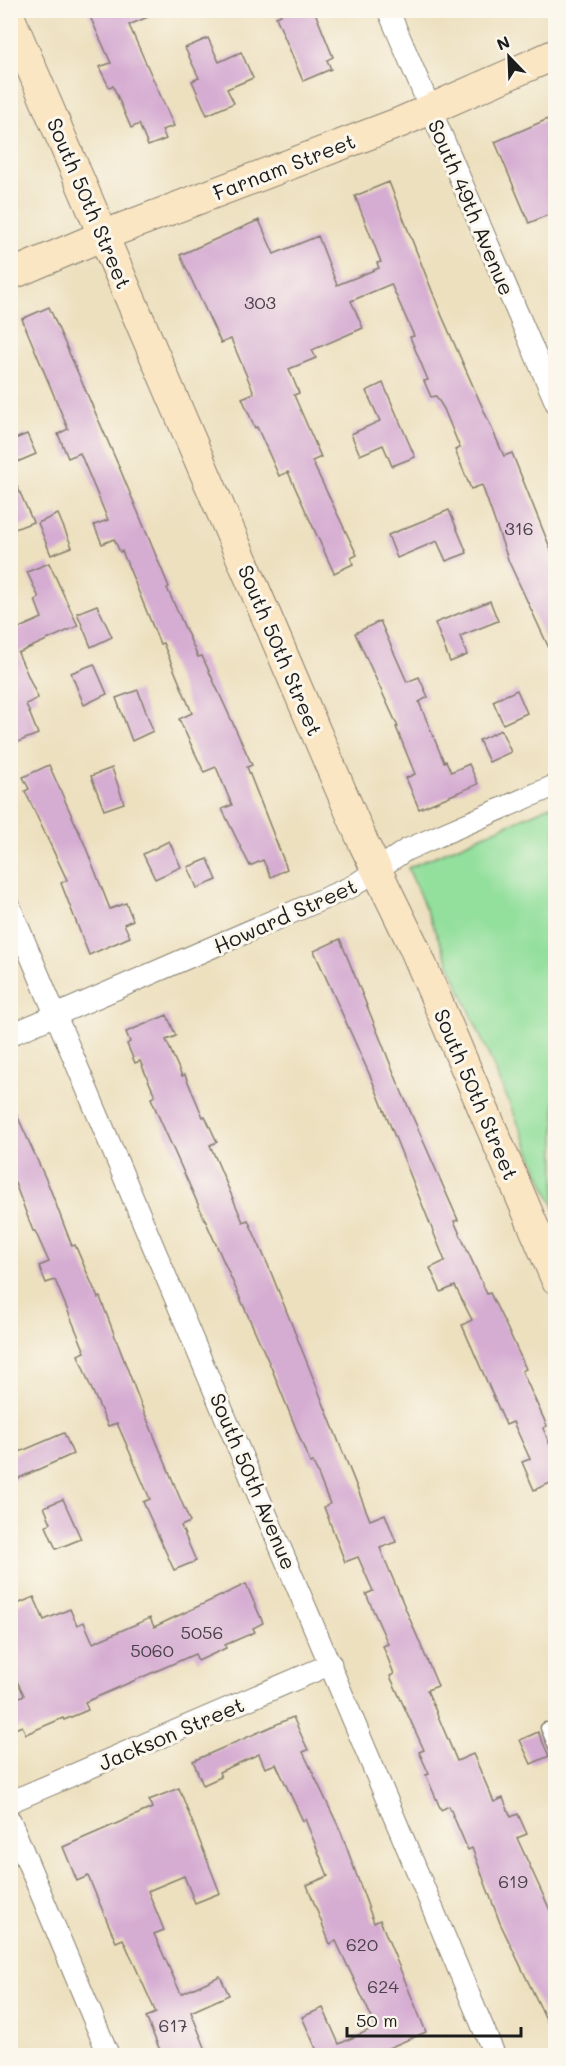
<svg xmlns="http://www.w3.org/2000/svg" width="566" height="2066" font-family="Mali,sans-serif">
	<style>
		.green { fill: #93df9c; stroke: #587e5c; stroke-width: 1.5 }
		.building { fill: #d5acd2 }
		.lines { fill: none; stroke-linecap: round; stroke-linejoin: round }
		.service-casing { stroke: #847e6e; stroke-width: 13 }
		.minor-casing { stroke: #847e6e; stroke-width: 23 }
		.secondary-casing { stroke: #847e6e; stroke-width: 32 }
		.service { stroke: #fff; stroke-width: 10 }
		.minor { stroke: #fff; stroke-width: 21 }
		.secondary { stroke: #fbe6c4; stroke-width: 30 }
		.labels { text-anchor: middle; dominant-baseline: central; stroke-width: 6; stroke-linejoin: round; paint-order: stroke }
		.number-label { font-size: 18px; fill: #4a404a }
		.street-label { font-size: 21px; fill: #1c1c1c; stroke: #fbf7ec }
	</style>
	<rect width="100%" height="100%" fill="#fbf7ec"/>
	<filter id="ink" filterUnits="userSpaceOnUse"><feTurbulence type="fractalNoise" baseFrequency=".0167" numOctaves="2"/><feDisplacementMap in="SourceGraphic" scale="12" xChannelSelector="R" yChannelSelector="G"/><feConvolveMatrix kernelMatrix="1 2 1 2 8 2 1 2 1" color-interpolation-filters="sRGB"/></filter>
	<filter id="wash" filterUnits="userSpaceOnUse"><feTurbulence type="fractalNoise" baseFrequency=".008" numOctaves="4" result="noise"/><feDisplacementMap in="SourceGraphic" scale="24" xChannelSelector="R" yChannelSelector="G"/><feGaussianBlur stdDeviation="1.35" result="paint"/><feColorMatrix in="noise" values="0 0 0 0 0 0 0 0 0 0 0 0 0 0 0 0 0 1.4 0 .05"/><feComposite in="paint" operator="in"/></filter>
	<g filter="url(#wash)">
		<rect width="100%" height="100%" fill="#ede0bf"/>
		<!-- green -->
		<path class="green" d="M555 804V1209L408 868Z"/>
		<g id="blocks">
			<!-- building -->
			<g class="building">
				<path d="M87 10H164L129 25 174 126 162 130 166 139 148 146 139 124 131 128 113 86 109 87 99 67 111 63Z"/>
				<path d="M279 10H314L333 57 327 60 331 69 303 81 276 17 281 15Z"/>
				<path d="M208 38 219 62 241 52 253 78 227 89 234 103 207 115 192 81 199 78 185 48Z"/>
				<path d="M555 116V212L529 223 495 142Z"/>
				<path d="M389 182 442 316 504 456 512 453 555 560V661L509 562 482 485 471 489 455 450 460 448 444 409 436 396 431 397 424 381 428 380 410 337 414 336 391 284 351 301 363 328 312 350 316 358 289 369 299 393 294 395 321 457 312 461 357 555 351 558 353 564 334 573 288 472 279 476 257 427 255 428 242 398 254 393 231 339 221 343 180 255 259 220 274 254 318 236 337 285 379 268 377 263 381 262 355 196Z"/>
				<path d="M49 307 120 469 169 587 167 588 198 657 202 656 252 765 247 767 287 869 271 877 263 860 250 866 222 809 232 805 216 767 204 772 179 719 192 713 163 643 160 644 122 551 120 552 114 539 102 544 94 525 108 520 80 453 68 458 58 434 68 429 22 319Z"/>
				<path d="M383 383 415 457 392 466 383 445 360 455 351 434 380 421 366 391Z"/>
				<path d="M27 434 36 454 10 465V441Z"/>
				<path d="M10 470 33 522 10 531Z"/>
				<path d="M449 510 467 553 446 561 437 541 397 558 388 535Z"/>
				<path d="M58 514 72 547 51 555 38 523Z"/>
				<path d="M49 563 78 626 18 653 38 698 26 704 38 734 10 745V632L42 618 35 600 39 598 27 572Z"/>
				<path d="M490 601 498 621 460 636 467 655 450 662 435 623Z"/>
				<path d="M97 605 112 637 91 647 77 613Z"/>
				<path d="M380 621 407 682 419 677 428 697 419 702 444 762 446 761 451 772 469 764 478 784 419 809 406 778 415 774 396 727H398L355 633Z"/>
				<path d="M94 664 107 694 84 705 71 673Z"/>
				<path d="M138 690 153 731 132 741 116 698Z"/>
				<path d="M517 690 527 713 503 724 493 701Z"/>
				<path d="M501 730 511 752 489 762 479 740Z"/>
				<path d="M49 765 84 843 110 909 126 903 133 920 124 924 130 937 89 955 61 883 67 880 25 791 29 789 23 777Z"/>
				<path d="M112 768 124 803 104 810 91 776Z"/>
				<path d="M169 841 181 867 155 879 143 854Z"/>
				<path d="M208 859 217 880 197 888 188 867Z"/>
				<path d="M340 939 400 1088 458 1220 454 1221 487 1294 490 1293 512 1338 526 1369 522 1371 547 1426 543 1428 555 1457V1481L534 1490 522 1462 530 1459 513 1422 506 1425 462 1325 472 1320 455 1286 441 1292 430 1268 445 1261 372 1080 314 951Z"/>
				<path d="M167 1015 176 1036 166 1040 182 1076 185 1075 203 1117 205 1116 217 1142 210 1145 243 1222 248 1220 268 1265 370 1520 385 1514 396 1542 380 1548 438 1686 427 1690 457 1761 473 1754 494 1802 503 1798 511 1817 518 1814 527 1834 517 1838 555 1921V2038L500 1923 472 1848 468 1850 449 1806 441 1810 426 1775 429 1774 419 1752 424 1750 390 1676 394 1674 383 1646 388 1644 366 1594 373 1591 358 1557 345 1562 324 1507 330 1504 313 1462 310 1463 271 1367 158 1115 151 1098 155 1096 140 1061 135 1063 127 1044 130 1042 126 1032Z"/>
				<path d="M11 1102 49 1186 72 1246 75 1245 98 1298 100 1297 140 1402 190 1522 181 1526 196 1561 174 1570 143 1502 150 1499 117 1423 108 1426 89 1383 78 1355 85 1352 55 1280 46 1283 39 1266 49 1262 35 1231H33L10 1170Z"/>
				<path d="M64 1433 73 1454 10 1482V1456Z"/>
				<path d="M63 1499 81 1539 56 1549 46 1526 51 1523 44 1507Z"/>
				<path d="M246 1584 263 1623 253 1628 255 1632 225 1645 226 1648 198 1661 195 1654 90 1700 85 1702 88 1710 64 1720 63 1718 26 1734 22 1726 10 1731V1701L24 1695 10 1667V1607L34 1597 44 1620 70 1609 77 1625 84 1622 93 1643 150 1618 154 1627Z"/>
				<path d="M293 1717 308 1750 303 1752 341 1832 374 1923 380 1920 426 2032 372 2055H312L318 2053 302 2017 323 2008 339 2044 376 2027 336 1941 330 1944 307 1885 328 1876 305 1819 303 1821 276 1764 265 1768 259 1754 219 1772 221 1777 203 1785 193 1761Z"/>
				<path d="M538 1732 549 1756 531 1764 520 1740Z"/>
				<path d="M179 1788 220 1893 195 1903 184 1876 148 1891 164 1930 154 1934 181 1994 220 1976 229 1995 191 2012 208 2055H162L146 2017 156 2013 123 1939 116 1942 88 1876 77 1881 63 1847 152 1808 149 1800Z"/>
			</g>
		</g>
	</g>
	<g filter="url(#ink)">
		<use href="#blocks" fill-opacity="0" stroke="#847e6e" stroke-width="1.5"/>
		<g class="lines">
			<!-- service casing -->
			<g class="service-casing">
				<path id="service" d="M546 1728 556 1751"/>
			</g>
			<!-- minor casing -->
			<g class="minor-casing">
				<g id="minor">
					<path d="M388 10 556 403"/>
					<path d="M10 907 495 2056"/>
					<path d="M10 1035 353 886 406 850 556 785"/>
					<path d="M10 1802 331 1664"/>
					<path d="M10 1820 109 2056"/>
				</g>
			</g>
			<!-- secondary casing -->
			<g class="secondary-casing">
				<g id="secondary">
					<path d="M10 18 363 842 414 947 556 1279"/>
					<path d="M10 275 104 235 401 122 556 54"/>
				</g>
			</g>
			<!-- service -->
			<use href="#service" class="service"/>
			<!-- minor -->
			<use href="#minor" class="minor"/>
			<!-- secondary -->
			<use href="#secondary" class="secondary"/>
		</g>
	</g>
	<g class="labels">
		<!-- number labels -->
		<g class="number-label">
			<text x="260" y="302">303</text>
			<text x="519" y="528">316</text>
			<text x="202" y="1632">5056</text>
			<text x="152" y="1650">5060</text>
			<text x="513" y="1881">619</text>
			<text x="362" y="1944">620</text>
			<text x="383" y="1986">624</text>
			<text x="173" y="2025">617</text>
		</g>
		<!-- street labels -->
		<g class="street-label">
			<text transform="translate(284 166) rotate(-21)">Farnam Street</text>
			<text transform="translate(90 203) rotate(67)">South 50th Street</text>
			<text transform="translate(472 207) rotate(67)">South 49th Avenue</text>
			<text transform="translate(281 650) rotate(67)">South 50th Street</text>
			<text transform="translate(285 915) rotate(-24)">Howard Street</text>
			<text transform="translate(477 1094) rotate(67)">South 50th Street</text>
			<text transform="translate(254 1481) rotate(67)">South 50th Avenue</text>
			<text transform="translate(171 1733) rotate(-23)">Jackson Street</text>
		</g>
	</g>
	<!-- margin -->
	<rect width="566" height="2066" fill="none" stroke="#fbf7ec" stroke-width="36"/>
	<!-- north arrow -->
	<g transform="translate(509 57) rotate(337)" stroke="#fbf7ec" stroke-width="4.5" paint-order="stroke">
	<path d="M0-4.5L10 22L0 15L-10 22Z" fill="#1c1c1c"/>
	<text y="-9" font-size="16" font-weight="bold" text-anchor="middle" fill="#1c1c1c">N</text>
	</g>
	<!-- scale -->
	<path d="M347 2027v9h174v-9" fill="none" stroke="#1c1c1c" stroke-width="3"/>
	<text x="356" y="2027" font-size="18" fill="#1c1c1c" stroke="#fbf7ec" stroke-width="4.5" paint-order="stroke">50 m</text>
</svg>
